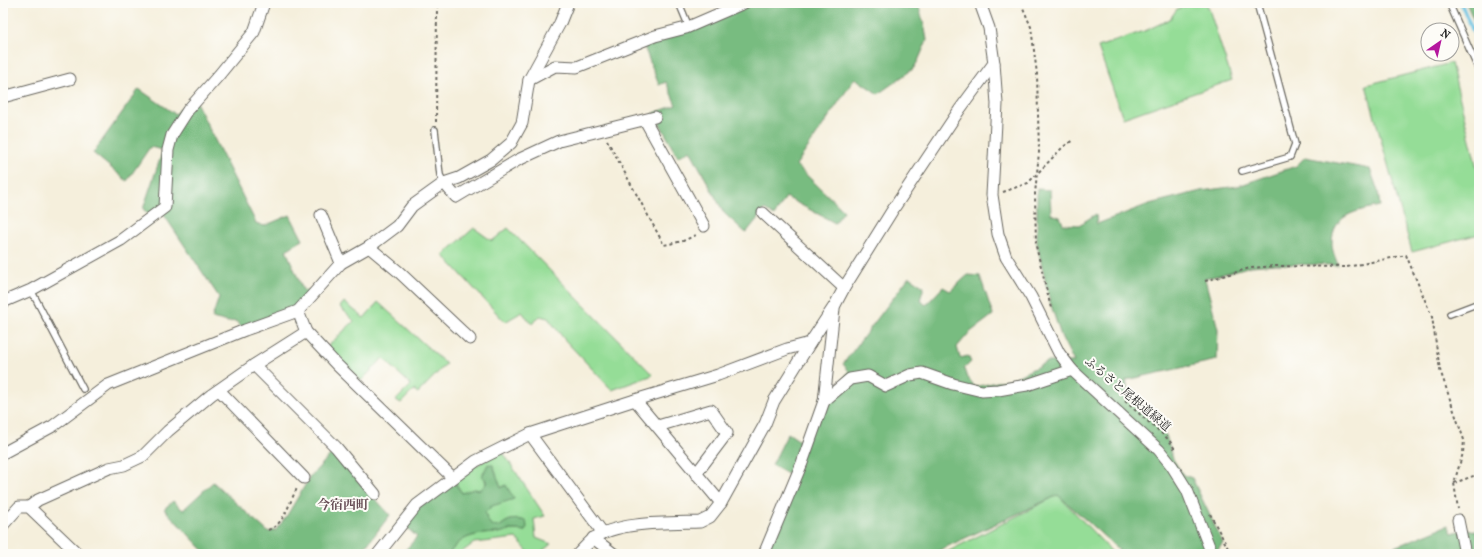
<svg xmlns="http://www.w3.org/2000/svg" width="1482" height="557" font-family="'IM FELL French Canon','Noto Serif JP',serif">
	<style>
		.green { fill: #95dd97; stroke: #587c5a }
		.forest { fill: #78bc80; stroke: #4a6c4e }
		.lines { fill: none; stroke-linecap: round; stroke-linejoin: round }
		.stream { stroke: #63c0e1; stroke-width: 3.5 }
		.service-casing { stroke: #68665f; stroke-width: 8 }
		.minor-casing { stroke: #68665f; stroke-width: 13 }
		.path { stroke: #68665f; stroke-width: 2; stroke-dasharray: 3 3; stroke-linecap: butt }
		.service { stroke: #fff; stroke-width: 5.5 }
		.minor { stroke: #fff; stroke-width: 11 }
		.labels { text-anchor: middle; dominant-baseline: central; stroke-width: 4; stroke-linejoin: round; paint-order: stroke }
		.street-label { font-size: 12px; fill: #1c1c1c; stroke: #fdfcf7 }
		.neighbourhood-label { font-size: 13px; font-weight: bold; fill: #674e56; stroke: #fdfcf7 }
	</style>
	<rect width="100%" height="100%" fill="#fdfcf7"/>
	<filter id="ink" filterUnits="userSpaceOnUse"><feTurbulence type="fractalNoise" baseFrequency=".025" numOctaves="2"/><feDisplacementMap in="SourceGraphic" scale="8" xChannelSelector="R" yChannelSelector="G"/><feConvolveMatrix kernelMatrix="1 2 1 2 8 2 1 2 1" color-interpolation-filters="sRGB"/></filter>
	<filter id="wash" filterUnits="userSpaceOnUse"><feTurbulence type="fractalNoise" baseFrequency=".012" numOctaves="4" result="noise"/><feDisplacementMap in="SourceGraphic" scale="16" xChannelSelector="R" yChannelSelector="G"/><feGaussianBlur stdDeviation="0.9" result="paint"/><feColorMatrix in="noise" values="0 0 0 0 0 0 0 0 0 0 0 0 0 0 0 0 0 1.4 0 .05"/><feComposite in="paint" operator="in"/></filter>
	<g filter="url(#wash)">
		<rect width="100%" height="100%" fill="#f5efdc"/>
		<!-- green -->
		<g class="green">
			<path d="M1194 3H1206L1209 9 1232 80 1123 118 1098 47 1147 30 1170 19 1177 9Z"/>
			<path d="M1451 63 1479 176V234L1412 252 1366 85Z"/>
			<path d="M474 228 492 241 508 228 653 375 612 390 564 339 548 318 540 316 532 324 522 312 505 322 443 255Z"/>
			<path d="M344 302 364 318 378 302 446 364 418 393 414 390 401 403 396 400 411 385 383 358 361 381 326 348 354 321 340 307Z"/>
			<path d="M502 451 545 516 534 519 536 538 551 544 539 554H530L516 538 474 543 459 554H449C461 535 476 534 496 533 501 533 504 531 509 530 514 530 520 530 525 531V521C513 518 509 519 499 527 489 526 487 521 485 512L492 506 506 485 502 488 487 469 483 472 486 484 480 490 474 489 462 493 455 482 460 474Z"/>
			<path d="M1058 495 1114 554H943Z"/>
		</g>
		<!-- forest -->
		<g class="forest">
			<path d="M749 3H918L925 29 927 40 918 61 913 69 878 94 855 78 796 165 844 211 835 223 786 197 774 216 765 209 746 233 724 213 690 150 678 157 654 113 676 105 666 82 659 85 643 44Z"/>
			<path d="M1466 3H1479V32Z"/>
			<path d="M139 89 175 114 190 100 196 102 256 223 264 226 290 215 303 240 286 250 303 290 312 292 296 309 241 328 236 321 228 322 212 318 219 297 162 212 153 218 143 209 163 150 150 147 127 181 93 153Z"/>
			<path d="M1305 157 1370 169 1378 191 1380 206C1356 211 1332 214 1332 244 1332 251 1336 259 1338 265L1275 264 1251 266 1205 279 1218 329 1217 360 1126 380 1129 397 1166 435 1173 459 1183 475 1192 478 1223 543 1215 554H1121L1118 549 1058 495 931 554H759L793 477 772 465 788 433 803 443 849 371 843 364 909 277 924 287 920 300 926 305 943 287 950 291 968 275 980 276 993 315 969 333 957 347 960 358 968 356 971 362 964 369 966 375 975 387 1014 378 1047 362H1074L1061 336 1050 302 1037 244V189L1050 190 1051 214 1060 217 1063 224 1079 225 1096 214 1097 224 1149 204 1201 191 1238 186 1296 166Z"/>
			<path d="M333 452 390 515 360 554H207L164 509 173 501 183 510 213 482 268 532 276 530 286 517 310 477Z"/>
			<path d="M488 464 493 465 501 488 506 485 514 499 492 506 485 512C487 521 489 526 499 527 509 519 513 518 526 521L527 527 525 531C520 530 514 530 509 530 505 531 501 533 496 533 476 534 461 535 449 554H402L417 537 404 525 419 507 454 482 462 493 474 489 480 490 486 484V480L482 476Z"/>
			<path d="M1448 525 1452 533 1467 529 1479 532V554H1378Z"/>
		</g>
		<g class="lines">
			<!-- stream -->
			<path class="stream" d="M1461 3 1479 46"/>
		</g>
	</g>
	<g filter="url(#ink)">
		<g class="lines">
			<!-- service casing -->
			<g class="service-casing">
				<g id="service">
					<path d="M679 3 689 27"/>
					<path d="M1449 3 1479 71"/>
					<path d="M435 130 440 175 444 183"/>
					<path d="M1242 171 1290 157 1295 144 1257 3"/>
					<path d="M31 290 83 389"/>
					<path d="M1450 314 1479 303"/>
				</g>
			</g>
			<!-- minor casing -->
			<g class="minor-casing">
				<g id="minor">
					<path d="M980 3 989 28 994 63 997 104 992 195 998 234 1006 257 1031 297 1059 353 1072 370 1159 450 1172 466 1187 490 1212 554"/>
					<path d="M529 80 555 66 577 67 655 36 686 28 744 3"/>
					<path d="M3 97 70 79"/>
					<path d="M645 120 704 226"/>
					<path d="M444 183 459 178 491 160 511 143 522 123 529 80 560 23 568 3"/>
					<path d="M763 213 844 288"/>
					<path d="M321 215 341 263"/>
					<path d="M369 247 399 272 470 339"/>
					<path d="M3 302 31 290 121 240 165 207 168 150 172 135 188 110 219 75 254 32 264 3"/>
					<path d="M298 311 306 332 336 364 452 477"/>
					<path d="M254 365 336 447 375 494"/>
					<path d="M219 390 304 478"/>
					<path d="M635 400 721 503"/>
					<path d="M824 401 850 379 868 376 886 386 910 375 922 373 953 384 982 391 998 390 1027 385 1072 370"/>
					<path d="M658 426 711 410 727 433 696 474"/>
					<path d="M530 434 603 533"/>
					<path d="M3 453 53 426 108 385 245 330 298 311 341 263 369 247 397 226 412 206 444 183 456 197 518 160 559 141 655 117"/>
					<path d="M29 507 38 500 109 468 124 465 143 456 168 431 211 395 254 365 306 332"/>
					<path d="M1458 520 1465 554"/>
					<path d="M3 525 19 507H29L78 554"/>
					<path d="M593 538 614 554"/>
					<path d="M378 554 417 505 476 461 530 434 635 400 718 375 787 349 810 343"/>
					<path d="M578 554C583 549 588 543 593 539 616 521 671 523 700 522L710 517 721 503 765 424 774 401 810 343 835 305 844 288 892 211 960 109 994 63"/>
					<path d="M764 554 802 463 824 401 834 309"/>
				</g>
			</g>
			<!-- path -->
			<g class="path">
				<path d="M1021 3 1031 27 1037 74 1039 152 1035 194 1036 246 1051 308"/>
				<path d="M436 122 437 3"/>
				<path d="M607 140 664 245 683 241 696 235"/>
				<path d="M1003 192 1028 183 1063 147 1073 140"/>
				<path d="M1205 281 1250 268 1276 266 1347 267 1406 255 1432 317 1440 370 1464 440 1463 453 1454 483 1458 509"/>
				<path d="M1125 401 1169 440 1176 451"/>
				<path d="M1454 483 1479 474"/>
				<path d="M1210 514 1231 554"/>
				<path d="M268 530C285 525 289 501 298 487"/>
			</g>
			<!-- service -->
			<use href="#service" class="service"/>
			<!-- minor -->
			<use href="#minor" class="minor"/>
		</g>
	</g>
	<g class="labels">
		<!-- street labels -->
		<g class="street-label">
			<text transform="translate(1128 394) rotate(40)">ふるさと尾根道緑道</text>
		</g>
		<!-- neighbourhood labels -->
		<g class="neighbourhood-label">
			<text x="343" y="504">今宿西町</text>
		</g>
	</g>
	<!-- margin -->
	<rect width="1482" height="557" fill="none" stroke="#fdfcf7" stroke-width="16"/>
	<!-- north arrow -->
	<g transform="translate(1440 42) rotate(34)"><circle r="19" fill="#fdfcf7" stroke="#a3a29f"/>
	<path d="M0-3L7 15L0 10L-7 15Z" fill="#b5179e"/>
	<text y="-6" font-size="11" font-weight="bold" text-anchor="middle" fill="#1c1c1c">N</text>
	</g>
</svg>
